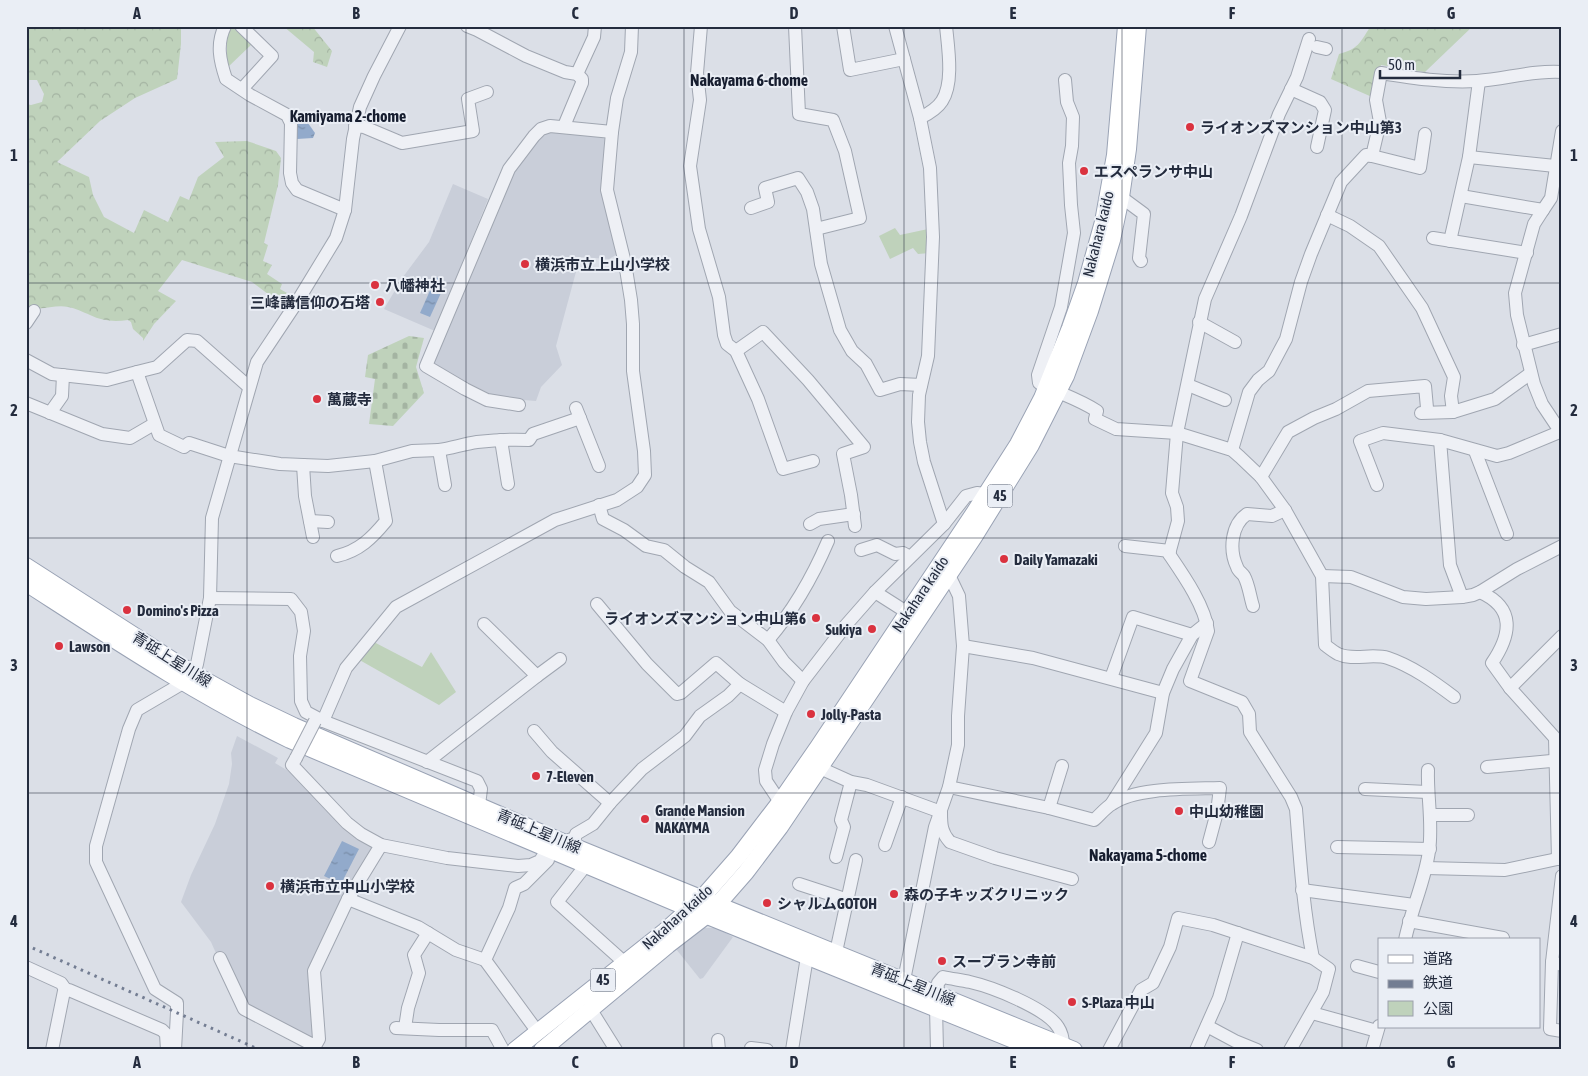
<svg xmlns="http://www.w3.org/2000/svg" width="1588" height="1076" font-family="'Asap Condensed','Noto Sans JP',sans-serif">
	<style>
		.built { fill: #c9ced9 }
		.forest { fill: url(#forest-crowns) }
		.cemetery { fill: url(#cemetery-stones) }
		.park { fill: #bfd2bb }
		.water { fill: url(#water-ripples) }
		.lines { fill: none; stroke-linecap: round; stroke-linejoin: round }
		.minor-casing { stroke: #a0a6b1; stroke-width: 14 }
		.major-casing { stroke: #99a2b4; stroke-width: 18 }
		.minor { stroke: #eef0f5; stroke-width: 12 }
		.major { stroke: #fff; stroke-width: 16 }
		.rail { stroke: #737d92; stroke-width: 3; stroke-dasharray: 2.5 5; stroke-linecap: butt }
		.minor-bridge-casing { stroke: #a0a6b1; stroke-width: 14; stroke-linecap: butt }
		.minor-bridge { stroke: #eef0f5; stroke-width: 12 }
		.grid { fill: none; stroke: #242c3e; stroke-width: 1; stroke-opacity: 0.55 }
		.poi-dot { fill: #da323f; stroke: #eaeef5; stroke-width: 2 }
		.labels { text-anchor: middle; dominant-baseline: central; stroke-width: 4; stroke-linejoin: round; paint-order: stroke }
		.shield { fill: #eaeef5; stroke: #5f6675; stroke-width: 1 }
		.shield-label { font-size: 14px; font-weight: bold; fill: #242c3e }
		.poi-label { font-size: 15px; font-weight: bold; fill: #242c3e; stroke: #eaeef5; text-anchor: start }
		.street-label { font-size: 15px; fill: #242c3e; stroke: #eaeef5 }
		.neighbourhood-label { font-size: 16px; font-weight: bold; fill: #161d2f; stroke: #eaeef5 }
		.neatline { fill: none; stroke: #242c3e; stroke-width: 2 }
		.grid-label { font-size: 16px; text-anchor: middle; font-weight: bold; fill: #242c3e }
	</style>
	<defs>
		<pattern id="forest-crowns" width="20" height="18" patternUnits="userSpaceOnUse" patternTransform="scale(1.25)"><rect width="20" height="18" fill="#bfd2bb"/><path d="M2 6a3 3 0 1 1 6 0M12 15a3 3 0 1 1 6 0" fill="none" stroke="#a4b4a2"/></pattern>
		<pattern id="cemetery-stones" width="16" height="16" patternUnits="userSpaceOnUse" patternTransform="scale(1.25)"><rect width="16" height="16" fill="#bfd2bb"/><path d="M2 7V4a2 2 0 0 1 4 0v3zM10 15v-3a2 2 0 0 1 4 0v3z" fill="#a4b4a2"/></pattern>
		<pattern id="water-ripples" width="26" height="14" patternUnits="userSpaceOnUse" patternTransform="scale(1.25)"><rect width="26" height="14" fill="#92aacb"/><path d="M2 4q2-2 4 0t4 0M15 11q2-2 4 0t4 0" fill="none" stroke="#778ba6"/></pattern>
	</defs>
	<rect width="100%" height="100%" fill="#dbdfe7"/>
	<!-- built -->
	<g class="built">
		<path d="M542 130 600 133 605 140 601 190 611 227 616 255 609 259 580 257 556 346 562 365 541 387 536 401 487 397 431 364 510 171Z"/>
		<path d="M453 184 488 199 435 331 384 309 403 277 429 242Z"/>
		<path d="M237 736 278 758 275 763 300 778 377 847 313 969 314 1036 308 1039 236 998 211 942 181 902 191 875 215 824 229 784 232 764 231 753Z"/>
		<path d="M701 928H717L733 937 703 978 700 979 676 949Z"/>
	</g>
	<!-- forest -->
	<g class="forest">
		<path d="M26 26H181V44L177 79 135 98 100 121 57 162 89 177 93 195 104 217 134 233 144 210 168 222 180 196 189 200 198 177 224 157 215 142 247 141 276 151 281 158 278 185 264 243 268 245 263 261 272 265 267 274 282 284 280 289 287 293 280 303 252 282 182 260 158 291 176 301 154 324 143 341V338L133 329 131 322 128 320C114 322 102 321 90 315 83 312 75 308 68 307 53 304 39 313 26 305V104L31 105 42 102 44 94 37 80H26Z"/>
		<path d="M283 26H312L332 51 327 67 313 62 314 52Z"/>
		<path d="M1473 26 1425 72 1381 65 1372 97 1331 79 1339 54C1358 49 1360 43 1370 27Z"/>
	</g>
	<!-- cemetery -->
	<path class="cemetery" d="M409 336 424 338 416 367 424 393 393 426 369 424 375 379 365 377 368 355Z"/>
	<!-- park -->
	<g class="park">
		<path d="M232 27 252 44 227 68V34Z"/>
		<path d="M895 228 900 235 928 229 930 253 918 254 913 248 890 259 879 236Z"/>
		<path d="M370 640 422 667 431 652 456 692 439 705 356 658Z"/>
	</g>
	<!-- water -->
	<g class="water">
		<path d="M297 111 303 116 315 133 313 138 297 139Z"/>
		<path d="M436 277 446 282 430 317 420 313Z"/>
		<path d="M342 841 359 849 341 884 324 876Z"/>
	</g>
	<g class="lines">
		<!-- minor casing -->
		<g class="minor-casing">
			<g id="minor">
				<path d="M225 26C216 44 220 61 226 79L250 95 287 115 291 123 290 173 292 183 297 190 345 210"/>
				<path d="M241 26 272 56 242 89"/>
				<path d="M467 26 477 30 526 56 565 72 577 74 582 79V83L564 126"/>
				<path d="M701 26 697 73 700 100 690 166 699 229 719 297 724 335 727 344 736 351 758 399 783 469 813 461"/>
				<path d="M795 26 799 114 833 120 845 151 860 218 816 229"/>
				<path d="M843 26 850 70 904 59"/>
				<path d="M895 26 920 118 930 168 933 237 928 356 919 395 918 422 920 442 924 462 944 524"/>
				<path d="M1309 39 1297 77 1279 114 1241 216 1205 299 1177 433 1172 493 1177 507 1178 521 1169 554C1184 576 1205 606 1208 631L1190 681 1242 702 1249 714 1250 732 1291 797 1296 809C1300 859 1303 908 1313 958"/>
				<path d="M1317 47 1326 49"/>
				<path d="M577 74 594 37 595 26"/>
				<path d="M1065 80 1067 102 1073 117 1072 146 1069 163 1071 205 1074 233 1061 307 1038 375 1039 383C1058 393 1079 399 1097 411L1095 419 1116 429 1177 433 1232 450 1240 457 1261 477 1285 510 1322 576 1325 645C1329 648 1334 652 1338 654 1353 661 1372 653 1388 658 1412 666 1434 682 1454 697"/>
				<path d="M1291 89 1320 102 1325 110 1317 147"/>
				<path d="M920 118C928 114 937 109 942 101 954 83 948 47 946 26"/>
				<path d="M355 126 364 127 402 143 473 131 468 99 487 92"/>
				<path d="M1425 134 1420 168 1372 156 1380 122 1376 100 1381 73C1413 78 1445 83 1477 81 1506 79 1533 70 1562 72"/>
				<path d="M1469 157 1555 166"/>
				<path d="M1461 196 1543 210 1551 198 1562 131"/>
				<path d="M1121 197 1144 214 1139 258 1141 261"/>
				<path d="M751 208 768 202 765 188 798 178 807 192 813 209 821 264 840 330 852 351 866 364 880 390 900 384 921 385"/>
				<path d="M1543 210 1534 224 1515 293 1517 315 1534 384 1542 404 1560 431"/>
				<path d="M1327 215 1350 226 1379 246 1422 308 1454 377 1451 396 1453 412"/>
				<path d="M1433 238 1527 253"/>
				<path d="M1450 241 1469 157 1479 81"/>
				<path d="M1199 322 1235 342"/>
				<path d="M26 323 34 311"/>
				<path d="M1523 345 1562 334"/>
				<path d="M736 351 763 332 808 380 864 447 843 454 851 495 855 526"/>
				<path d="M26 360 52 374 107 380 137 372 159 435 184 447 189 443 229 456 280 464 303 465 328 466 375 461 412 451 439 450 445 485"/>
				<path d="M137 372 157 367 187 340 197 341 249 387"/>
				<path d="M1188 385 1225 400"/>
				<path d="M26 403 102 434 130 438 154 424"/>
				<path d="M519 405 487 400 465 389 426 366 509 169 534 136 541 129 550 126 612 132"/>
				<path d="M576 408 599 466"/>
				<path d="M50 413 62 396 63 375"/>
				<path d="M1421 413 1453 412 1495 399 1531 373"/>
				<path d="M501 440 508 484"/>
				<path d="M1440 440 1450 565 1462 597"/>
				<path d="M439 450C452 448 464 444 477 442 495 440 512 439 529 440L533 434 580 418"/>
				<path d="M1232 450 1249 392 1258 380 1269 371 1286 339 1301 282 1311 254 1341 182 1366 155 1372 156"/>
				<path d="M1475 451 1507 534"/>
				<path d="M303 465 305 496 313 537"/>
				<path d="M1261 477 1288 432 1314 418 1336 409 1368 391 1425 386 1427 408"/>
				<path d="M1377 485 1360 441 1383 433 1440 440 1497 456 1509 453 1562 431"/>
				<path d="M599 505 603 519 624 530 646 546 664 550 685 567 709 582 730 611 768 640 784 662 803 681"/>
				<path d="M310 521 328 522"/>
				<path d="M810 524 819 519 854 514"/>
				<path d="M1125 546 1170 551"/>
				<path d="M861 550 877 545 895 554 903 553 910 557"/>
				<path d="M337 556C359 551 372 538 386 521L375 461"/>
				<path d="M1322 576 1351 577 1403 597 1426 599 1462 597 1473 595 1480 592 1517 569 1562 546"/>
				<path d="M875 592 908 613"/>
				<path d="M1480 592C1516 608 1511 635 1492 663L1510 688 1555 738 1558 859"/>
				<path d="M210 598 291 599 301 612 304 631 300 656 301 701 306 712 323 721 477 781 481 789 479 805"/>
				<path d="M597 604 647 664 677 694 681 693 716 663 740 684 786 712"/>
				<path d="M1253 606C1250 597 1249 585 1244 576 1242 573 1238 571 1237 567 1229 550 1231 525 1247 514L1272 516 1285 510"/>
				<path d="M484 624 537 676 560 659"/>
				<path d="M768 640C793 611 813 576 828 541"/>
				<path d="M963 646 1033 658 1163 693"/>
				<path d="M1111 678 1133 617 1192 635"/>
				<path d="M1510 688 1562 636"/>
				<path d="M323 721 346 668 396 607 555 520 617 500 637 487 645 475 644 451 633 371V324L631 300 625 263 607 190 612 132 617 98 631 52 632 26"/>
				<path d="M534 731 552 752 610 803"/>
				<path d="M296 758 292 765 347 823 361 834 381 845 447 858 518 866 531 865 540 861 548 848"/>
				<path d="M427 762 537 676"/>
				<path d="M1487 767 1562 760"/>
				<path d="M820 768 851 782 867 785 941 812C941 824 941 832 950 842L995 858 1072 879"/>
				<path d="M949 787 1049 808 1094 820C1100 815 1105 808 1112 804 1135 787 1191 789 1220 788L1217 812 1209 842"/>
				<path d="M1365 789 1427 792"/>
				<path d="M780 802 766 781 765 770 773 744 786 712 803 681 846 625 875 592 944 524 966 496 977 493 986 494 992 497"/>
				<path d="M1112 803 1156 733 1163 693 1173 669 1192 635 1207 623"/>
				<path d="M1049 808 1062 766"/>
				<path d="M1430 815H1468"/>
				<path d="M563 842 575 838 576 834 593 824 610 803 642 769 685 736 700 716 728 696 740 684"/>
				<path d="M885 845 902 797"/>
				<path d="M1337 847 1430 849"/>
				<path d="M836 857 844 827 841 820 851 782"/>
				<path d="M586 865 557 902 625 963"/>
				<path d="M1426 868 1505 870 1562 858"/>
				<path d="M1562 876 1552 962 1562 965"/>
				<path d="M799 884 848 900"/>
				<path d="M1302 890 1414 905"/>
				<path d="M348 899 381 845"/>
				<path d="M1409 921 1503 938"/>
				<path d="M1405 940C1411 910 1425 881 1429 851 1433 824 1427 796 1428 770"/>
				<path d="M836 952 856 860"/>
				<path d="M220 958 244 1009 315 1046 319 1039 314 971 348 899 418 927 456 950 485 960 537 1031"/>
				<path d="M485 960 509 908 515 888 524 884 548 860"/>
				<path d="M1552 962 1550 1029 1562 1031"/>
				<path d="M1357 966 1379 972"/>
				<path d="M26 967 61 983 66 990"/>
				<path d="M904 980 935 827 949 787 958 745V716L963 646 959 596 949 575"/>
				<path d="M591 1010 616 1050"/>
				<path d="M1312 1013 1377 1031"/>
				<path d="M1207 1026 1235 1041 1257 1050"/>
				<path d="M396 1028 439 1030H492L503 1050"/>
				<path d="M405 1028 408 1008 419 973 414 955 428 933"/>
				<path d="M718 1040 719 1050"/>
				<path d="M751 1048 767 1050"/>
				<path d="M52 1050 64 991 69 990 162 1030 166 1034 167 1050"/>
				<path d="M175 1050 177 1012V1003L155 989 96 862V846L129 729 137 710 183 683 194 674 197 664 210 598 212 518 257 362 297 302 336 238 345 210 353 139 360 107 374 76 400 26"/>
				<path d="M792 1050 806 963 808 956"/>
				<path d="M937 1050 936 1008 938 983 943 977C952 979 961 980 970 982 992 987 1046 1008 1058 1027 1062 1033 1063 1039 1063 1045"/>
				<path d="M1109 1050 1141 990 1153 983 1170 947 1178 918 1213 925 1313 958 1329 969 1323 992 1290 1050"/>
				<path d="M1196 1050 1219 998 1238 933"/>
				<path d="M1372 1050 1379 1026"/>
			</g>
		</g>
		<!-- major casing -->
		<g class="major-casing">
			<g id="major">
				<path d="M26 566 194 674 250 705 294 726 563 842 1074 1050"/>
				<path d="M26 583C113 639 197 695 290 740L690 909 1038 1050"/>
				<path d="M515 1050 665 931 702 898 738 857 780 802 818 747 974 513 1018 444 1042 398 1070 328 1086 283 1103 222 1115 155 1126 26"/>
				<path d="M542 1050 668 945 707 915 718 904 746 872 780 827 829 754 974 537 1031 445 1066 376 1090 311 1112 240 1121 197 1128 149 1138 26"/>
			</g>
		</g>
		<!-- minor -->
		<use href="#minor" class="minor"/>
		<!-- major -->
		<use href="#major" class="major"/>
		<!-- rail -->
		<path class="rail" d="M26 945 260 1050"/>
		<!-- minor-bridge casing -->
		<g class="minor-bridge-casing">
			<path id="minor-bridge" d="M296 758 315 721"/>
		</g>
		<!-- minor-bridge -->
		<use href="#minor-bridge" class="minor-bridge"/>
	</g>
	<!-- grid -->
	<path class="grid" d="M247 26V1050M466 26V1050M684 26V1050M904 26V1050M1122 26V1050M1342 26V1050M26 283H1562M26 538H1562M26 793H1562"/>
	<!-- markers -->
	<g class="poi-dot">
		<circle cx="1190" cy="127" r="5"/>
		<circle cx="1084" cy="171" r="5"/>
		<circle cx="525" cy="264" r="5"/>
		<circle cx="375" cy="285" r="5"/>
		<circle cx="380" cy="302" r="5"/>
		<circle cx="317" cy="399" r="5"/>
		<circle cx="1004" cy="559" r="5"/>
		<circle cx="127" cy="610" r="5"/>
		<circle cx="816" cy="618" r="5"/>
		<circle cx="872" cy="629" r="5"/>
		<circle cx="59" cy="646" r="5"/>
		<circle cx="811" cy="714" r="5"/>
		<circle cx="536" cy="776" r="5"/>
		<circle cx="1179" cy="811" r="5"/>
		<circle cx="645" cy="819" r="5"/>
		<circle cx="270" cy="886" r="5"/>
		<circle cx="894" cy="894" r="5"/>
		<circle cx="767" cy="903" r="5"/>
		<circle cx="942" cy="961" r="5"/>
		<circle cx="1072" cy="1002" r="5"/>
	</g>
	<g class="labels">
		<!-- shield labels -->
		<g class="shield">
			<rect x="987.5" y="484.5" width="25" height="23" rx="4"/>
			<rect x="590.5" y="968.5" width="25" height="23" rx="4"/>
		</g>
		<g class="shield-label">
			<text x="1000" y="496">45</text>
			<text x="603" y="980">45</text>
		</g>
		<!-- poi labels -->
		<g class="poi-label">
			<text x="1200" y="127">ライオンズマンション中山第3</text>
			<text x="1094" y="171">エスペランサ中山</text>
			<text x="535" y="264">横浜市立上山小学校</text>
			<text x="385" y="285">八幡神社</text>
			<text x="370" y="302" text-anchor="end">三峰講信仰の石塔</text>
			<text x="327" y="399">萬蔵寺</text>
			<text x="1014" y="559">Daily Yamazaki</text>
			<text x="137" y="610">Domino's Pizza</text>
			<text x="806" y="618" text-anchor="end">ライオンズマンション中山第6</text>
			<text x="862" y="629" text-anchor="end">Sukiya</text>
			<text x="69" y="646">Lawson</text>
			<text x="821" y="714">Jolly-Pasta</text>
			<text x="546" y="776">7-Eleven</text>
			<text x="655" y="810">Grande Mansion<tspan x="655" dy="17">NAKAYMA</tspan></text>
			<text x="1189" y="811">中山幼稚園</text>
			<text x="280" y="886">横浜市立中山小学校</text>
			<text x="904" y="894">森の子キッズクリニック</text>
			<text x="777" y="903">シャルムGOTOH</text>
			<text x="952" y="961">スーブラン寺前</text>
			<text x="1082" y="1002">S-Plaza 中山</text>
		</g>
		<!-- street labels -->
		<g class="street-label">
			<text transform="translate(1098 234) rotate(-76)">Nakahara kaido</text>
			<text transform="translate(920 594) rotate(-56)">Nakahara kaido</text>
			<text transform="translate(172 659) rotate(32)">青砥上星川線</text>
			<text transform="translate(539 831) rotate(23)">青砥上星川線</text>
			<text transform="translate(677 917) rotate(-42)">Nakahara kaido</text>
			<text transform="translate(913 984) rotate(22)">青砥上星川線</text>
		</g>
		<!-- neighbourhood labels -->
		<g class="neighbourhood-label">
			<text x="749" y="80">Nakayama 6-chome</text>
			<text x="348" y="116">Kamiyama 2-chome</text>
			<text x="1148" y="855">Nakayama 5-chome</text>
		</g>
	</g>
	<!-- border -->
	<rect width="1588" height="1076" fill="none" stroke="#eaeef5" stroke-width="55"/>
	<!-- legend -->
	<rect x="1378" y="938" width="162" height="90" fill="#eaeef5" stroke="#9ba0ac"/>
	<rect x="1388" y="955" width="25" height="8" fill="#ffffff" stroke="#9ba0ac"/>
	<text x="1423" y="964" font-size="15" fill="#242c3e">道路</text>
	<rect x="1388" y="980" width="25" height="8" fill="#737d92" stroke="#9ba0ac"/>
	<text x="1423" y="988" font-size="15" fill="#242c3e">鉄道</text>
	<rect x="1388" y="1001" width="25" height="15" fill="#bfd2bb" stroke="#9ba0ac"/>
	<text x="1423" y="1014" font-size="15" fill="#242c3e">公園</text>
	<!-- scale -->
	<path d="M1380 70v8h80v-8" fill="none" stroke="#242c3e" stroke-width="2.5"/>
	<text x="1388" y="70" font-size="15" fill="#242c3e" stroke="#eaeef5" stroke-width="4" paint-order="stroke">50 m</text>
	<rect x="28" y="28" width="1532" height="1020" class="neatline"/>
	<g class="grid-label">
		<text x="137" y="19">A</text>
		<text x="356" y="19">B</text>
		<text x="575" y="19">C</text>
		<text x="794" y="19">D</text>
		<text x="1013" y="19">E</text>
		<text x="1232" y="19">F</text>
		<text x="1451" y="19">G</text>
		<text x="14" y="161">1</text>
		<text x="1574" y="161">1</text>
		<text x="14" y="416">2</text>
		<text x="1574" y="416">2</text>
		<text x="14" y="671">3</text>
		<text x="1574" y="671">3</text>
		<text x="14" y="927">4</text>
		<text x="1574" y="927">4</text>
		<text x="137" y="1068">A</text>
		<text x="356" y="1068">B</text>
		<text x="575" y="1068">C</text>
		<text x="794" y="1068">D</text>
		<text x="1013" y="1068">E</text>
		<text x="1232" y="1068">F</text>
		<text x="1451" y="1068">G</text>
	</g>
</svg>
